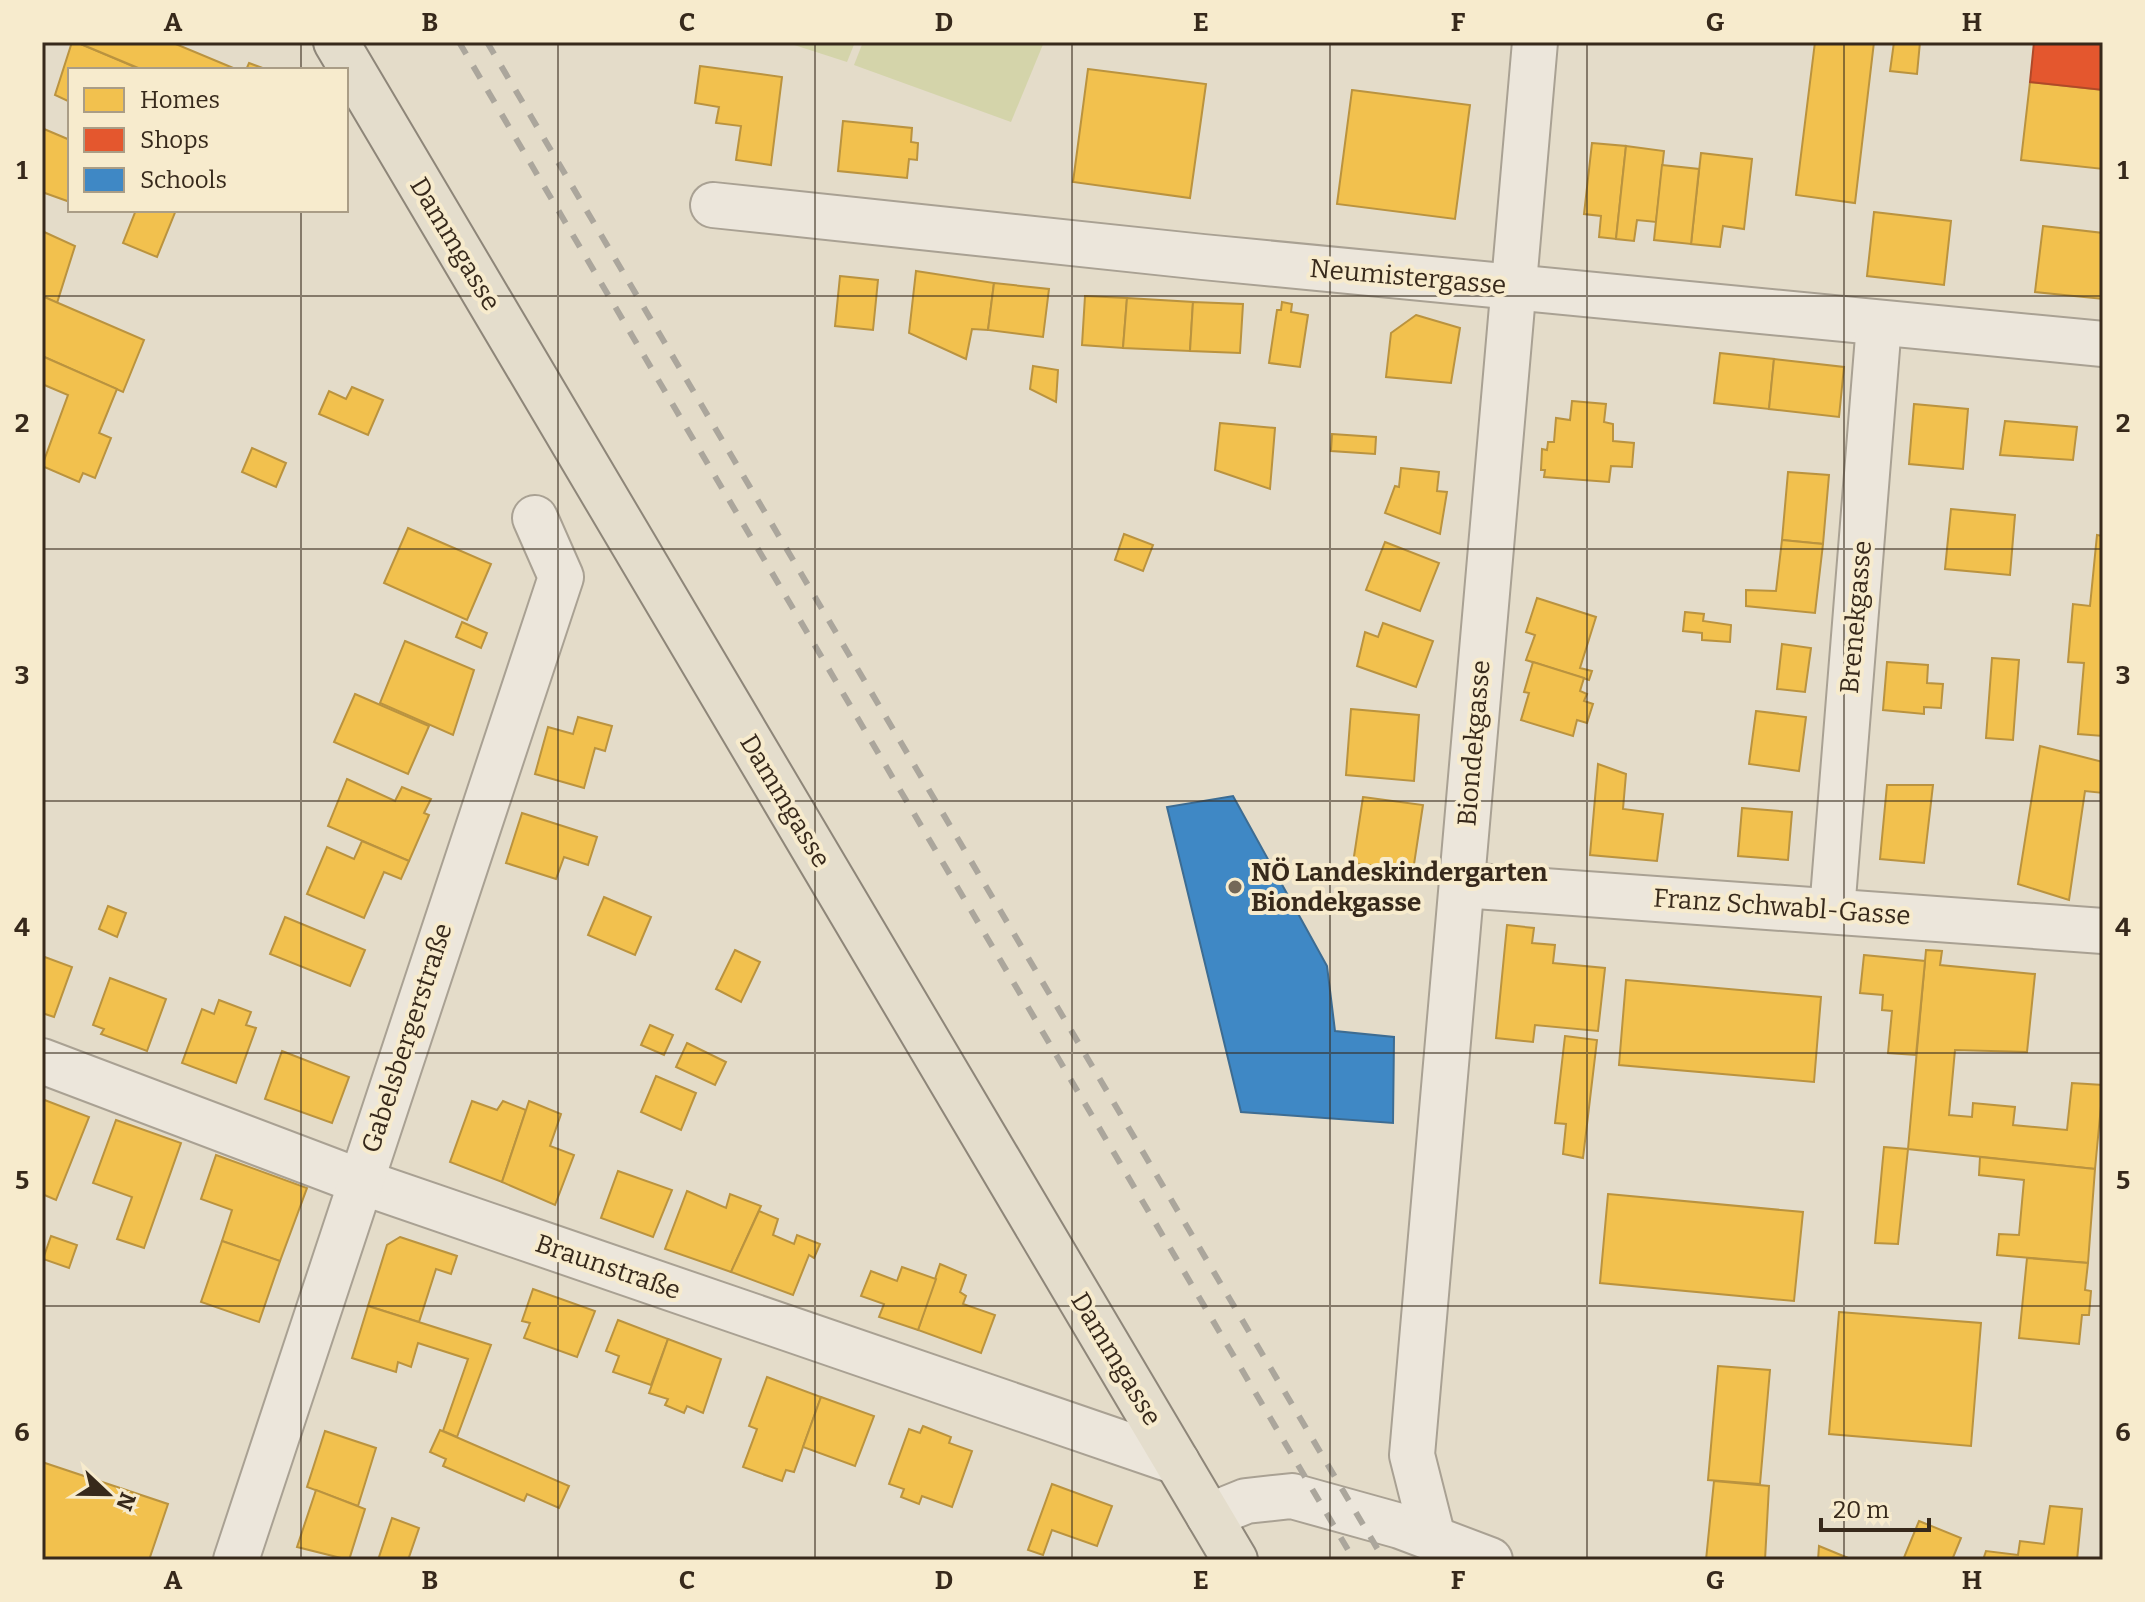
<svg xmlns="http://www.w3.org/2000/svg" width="2145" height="1602" font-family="Bitter,serif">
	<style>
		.green { fill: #d4d4aa }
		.homes { fill: #f2c14e; stroke: #ba933f; stroke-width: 2 }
		.shops { fill: #e4572e; stroke: #b04928; stroke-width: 2 }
		.schools { fill: #3f88c5; stroke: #3d6c92; stroke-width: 2 }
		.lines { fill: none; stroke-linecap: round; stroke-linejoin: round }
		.minor-casing { stroke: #a9a193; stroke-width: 48 }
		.major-casing { stroke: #8e8679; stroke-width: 48 }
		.minor { stroke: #ece6db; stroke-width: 44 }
		.major { stroke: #e4ddcc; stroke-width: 44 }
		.rail { stroke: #aba69c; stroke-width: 6; stroke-dasharray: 14 14; stroke-linecap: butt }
		.grid { fill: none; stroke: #37291b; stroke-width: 2; stroke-opacity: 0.55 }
		.poi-dot { fill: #746858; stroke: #f7ebcd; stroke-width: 3 }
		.labels { text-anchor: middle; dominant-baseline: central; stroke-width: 8; stroke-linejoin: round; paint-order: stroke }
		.street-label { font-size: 26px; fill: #37291b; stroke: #f7ebcd }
		.poi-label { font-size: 26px; font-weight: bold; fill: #37291b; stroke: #f7ebcd; text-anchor: start }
		.neatline { fill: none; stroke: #37291b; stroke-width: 3 }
		.grid-label { font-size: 26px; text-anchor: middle; font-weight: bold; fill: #37291b }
	</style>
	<rect width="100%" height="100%" fill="#e4dcc9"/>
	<!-- green -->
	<g class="green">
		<path d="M785 42H855L847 62Z"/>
		<path d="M863 42H1044L1011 122 854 65Z"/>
	</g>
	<!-- homes -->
	<g class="homes">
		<path d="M72 42H76L142 70H70V102L55 95Z"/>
		<path d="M76 42H171L238 70H143Z"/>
		<path d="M1815 42H1874L1855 203 1796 195Z"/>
		<path d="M1894 42H1920L1917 74 1890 71Z"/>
		<path d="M249 63 268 70H246Z"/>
		<path d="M700 66 782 77 771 165 736 160 741 126 716 123 719 107 695 103Z"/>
		<path d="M1088 69 1206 84 1190 198 1073 182Z"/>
		<path d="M2030 82 2103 90V169L2021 160Z"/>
		<path d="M1352 90 1470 105 1455 219 1337 204Z"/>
		<path d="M843 121 912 128 911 142 918 143 917 160 909 159 907 178 838 171Z"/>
		<path d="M44 129 70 140V202L42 192Z"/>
		<path d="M1592 143 1626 146 1616 239 1599 237 1601 216 1584 214Z"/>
		<path d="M1626 146 1664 151 1656 222 1637 220 1634 241 1616 239Z"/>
		<path d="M1701 153 1752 159 1744 229 1723 226 1720 247 1691 244Z"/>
		<path d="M1662 165 1699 169 1691 244 1654 240Z"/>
		<path d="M136 210H176L157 257 123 243Z"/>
		<path d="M1874 212 1951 221 1944 285 1867 276Z"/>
		<path d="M2043 226 2103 233V299L2035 292Z"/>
		<path d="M42 231 75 246 57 303 42 296Z"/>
		<path d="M916 271 994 283 988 330 972 329 966 359 909 333Z"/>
		<path d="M840 276 878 280 873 330 835 326Z"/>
		<path d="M994 283 1049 289 1043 337 988 330Z"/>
		<path d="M42 296 144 340 123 392 42 356Z"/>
		<path d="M1085 296 1127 298 1123 348 1082 345Z"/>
		<path d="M1127 298 1193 302 1190 351 1123 348Z"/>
		<path d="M1193 302 1243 304 1240 353 1190 351Z"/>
		<path d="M1282 302 1292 304 1291 312 1308 315 1300 367 1269 363 1277 310H1281Z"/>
		<path d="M1416 315 1460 328 1451 383 1386 377 1391 333Z"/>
		<path d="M1720 353 1774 359 1769 409 1714 403Z"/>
		<path d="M42 356 117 389 99 433 111 438 95 478 83 473 79 482 42 466 68 395 42 384Z"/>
		<path d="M1774 359 1844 367 1839 417 1769 409Z"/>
		<path d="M1033 366 1058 370 1056 402 1030 389Z"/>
		<path d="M352 387 383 400 368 435 319 414 329 391 346 399Z"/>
		<path d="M1572 401 1606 404 1604 422 1613 424V441L1634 443 1632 467 1611 466 1609 482 1544 477 1545 470H1541L1542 449 1547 450 1548 442H1554L1556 418 1570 420Z"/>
		<path d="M1914 404 1968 409 1963 469 1909 464Z"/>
		<path d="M2005 421 2077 427 2073 460 2000 455Z"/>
		<path d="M1220 423 1275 428 1270 489 1215 470Z"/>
		<path d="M1332 434 1376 437 1375 454 1331 451Z"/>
		<path d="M252 448 286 463 276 487 242 472Z"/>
		<path d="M1401 468 1439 472 1437 491 1447 492 1440 534 1385 513 1395 486 1399 487Z"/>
		<path d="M1788 472 1829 475 1823 544 1782 540Z"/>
		<path d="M1951 509 2015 515 2010 575 1945 569Z"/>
		<path d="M408 528 491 564 467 620 384 583Z"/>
		<path d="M1124 534 1153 545 1143 571 1115 560Z"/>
		<path d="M2097 535 2103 536V736L2078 734 2084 663 2068 662 2073 604 2090 606Z"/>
		<path d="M1782 540 1823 544 1815 613 1746 606V590L1776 591Z"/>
		<path d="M1385 542 1439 563 1420 611 1366 590Z"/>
		<path d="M1537 598 1596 617 1580 668 1592 671 1589 680 1526 660 1535 635 1526 632Z"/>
		<path d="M1685 612 1704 614 1703 621 1731 625 1730 642 1702 640V633L1683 631Z"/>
		<path d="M462 622 487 633 481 648 456 637Z"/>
		<path d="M1383 623 1433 641 1416 687 1357 666 1365 632 1378 637Z"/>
		<path d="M405 641 474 670 453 735 380 703Z"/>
		<path d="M1782 644 1811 648 1805 692 1777 689Z"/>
		<path d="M1992 658 2019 660 2013 740 1986 738Z"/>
		<path d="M1533 662 1584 678 1580 691 1587 694 1584 701 1593 704 1587 723 1577 720 1573 736 1521 720 1529 693 1524 692Z"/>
		<path d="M1887 662 1928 665 1927 683 1943 684 1941 708 1924 707V714L1883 710Z"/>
		<path d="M355 694 429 726 408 774 334 742Z"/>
		<path d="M1351 709 1419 715 1414 781 1346 775Z"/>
		<path d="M1756 711 1806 717 1799 771 1749 764Z"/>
		<path d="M578 717 612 726 605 751 595 748 584 788 535 774 548 727 573 734Z"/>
		<path d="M2040 746 2103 762V793L2085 791 2069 900 2018 884Z"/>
		<path d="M1598 764 1626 774 1623 809 1663 814 1657 861 1590 855Z"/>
		<path d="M347 779 395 801 402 787 431 799 424 813 429 815 409 861 328 826Z"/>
		<path d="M1887 785H1933L1924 863 1880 859Z"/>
		<path d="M1363 797 1423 805 1413 871 1353 863Z"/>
		<path d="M1742 808 1792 812 1788 860 1738 856Z"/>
		<path d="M522 813 597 837 588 865 564 857 556 879 506 863Z"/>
		<path d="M362 841 409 861 401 879 384 872 364 918 307 894 327 847 354 859Z"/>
		<path d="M604 897 651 917 635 955 588 935Z"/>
		<path d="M108 906 126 913 117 937 99 929Z"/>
		<path d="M285 917 365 950 350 986 270 954Z"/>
		<path d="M1507 925 1534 928 1532 943 1555 945 1553 963 1605 968 1598 1031 1535 1025 1533 1042 1496 1038Z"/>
		<path d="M735 950 760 962 741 1002 716 989Z"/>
		<path d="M1926 950 1942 951 1940 965 2035 974 2027 1052 1955 1050 1949 1115 1972 1117 1973 1103 2015 1107 2013 1125 2067 1130 2072 1083 2103 1085 2095 1169 1908 1149Z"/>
		<path d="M1864 955 1925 961 1916 1055 1888 1053 1892 1011 1882 1010 1883 995 1860 993Z"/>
		<path d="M42 956 72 967 54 1017 42 1013Z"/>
		<path d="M110 978 166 999 147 1051 101 1034 104 1029 93 1025Z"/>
		<path d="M1626 980 1821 997 1814 1082 1619 1065Z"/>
		<path d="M219 1000 251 1012 246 1025 256 1028 236 1083 182 1063 202 1009 214 1014Z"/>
		<path d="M650 1025 673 1035 664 1055 641 1045Z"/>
		<path d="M1565 1036 1597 1040 1583 1158 1563 1154 1566 1124 1555 1123Z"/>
		<path d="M687 1043 726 1062 715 1085 676 1067Z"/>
		<path d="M282 1051 349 1077 332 1123 265 1099Z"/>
		<path d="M656 1076 696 1093 681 1130 641 1112Z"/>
		<path d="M42 1099 89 1117 56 1200 42 1194Z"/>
		<path d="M472 1101 497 1110 503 1101 526 1110 502 1182 450 1162Z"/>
		<path d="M529 1101 561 1114 550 1146 574 1155 555 1205 502 1182Z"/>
		<path d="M116 1120 181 1143 144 1248 117 1239 132 1197 93 1183Z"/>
		<path d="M1884 1147 1908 1149 1898 1244 1875 1243Z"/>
		<path d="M216 1155 307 1188 280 1261 222 1241 232 1210 201 1199Z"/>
		<path d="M1980 1157 2095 1169 2088 1263 1997 1255 1999 1234 2019 1235 2024 1180 1979 1175Z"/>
		<path d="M618 1171 672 1190 653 1237 601 1218Z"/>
		<path d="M687 1191 726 1208 730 1194 761 1206 731 1272 665 1249Z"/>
		<path d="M1608 1194 1803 1212 1794 1301 1600 1283Z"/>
		<path d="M759 1211 778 1219 773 1235 794 1244 797 1235 820 1244 814 1258 809 1255 793 1295 731 1272Z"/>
		<path d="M51 1236 77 1245 69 1268 43 1259Z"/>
		<path d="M400 1237 457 1256 451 1274 436 1269 419 1322 368 1306 387 1245Z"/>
		<path d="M222 1241 280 1261 259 1322 201 1302Z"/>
		<path d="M2027 1258 2088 1263 2085 1290 2091 1291 2089 1315H2082L2079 1344 2019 1338Z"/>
		<path d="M940 1264 966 1275 960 1292 966 1296 963 1304 995 1315 981 1353 918 1330Z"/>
		<path d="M902 1267 936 1279 918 1330 879 1317 884 1304 861 1296 871 1271 897 1281Z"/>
		<path d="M533 1289 595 1311 577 1357 524 1338 530 1323 522 1321Z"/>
		<path d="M368 1306 491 1345 457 1437 443 1431 468 1359 418 1343 411 1367 398 1362 396 1372 352 1358Z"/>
		<path d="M1839 1312 1981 1323 1971 1446 1829 1434Z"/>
		<path d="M618 1320 668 1339 651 1385 613 1372 619 1356 606 1351Z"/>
		<path d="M668 1339 721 1359 703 1413 687 1406 684 1413 665 1405 668 1399 649 1393Z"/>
		<path d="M1718 1366 1770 1370 1760 1484 1708 1480Z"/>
		<path d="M767 1377 821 1397 794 1472 786 1470 782 1481 743 1467 757 1429 749 1426Z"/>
		<path d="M821 1397 874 1416 855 1466 803 1447Z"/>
		<path d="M923 1426 951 1437 949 1443 972 1451 952 1507 922 1496 919 1504 901 1497 904 1489 889 1484 909 1429 920 1433Z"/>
		<path d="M440 1430 569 1486 559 1508 527 1494 524 1501 443 1466 446 1459 430 1452Z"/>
		<path d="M325 1431 376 1448 358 1506 307 1487Z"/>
		<path d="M42 1462 168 1504 149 1560H42Z"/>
		<path d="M1714 1481 1769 1486 1765 1560H1706Z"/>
		<path d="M1052 1484 1112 1506 1097 1546 1052 1530 1043 1555 1028 1550Z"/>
		<path d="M316 1490 365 1509 349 1560 297 1547Z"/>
		<path d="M2050 1506 2082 1509 2077 1560H1983L1986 1551 2018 1555 2020 1541 2044 1544Z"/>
		<path d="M392 1518 419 1528 408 1560H378Z"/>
		<path d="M1919 1521 1961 1538 1952 1560H1903Z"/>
		<path d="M1819 1546 1853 1560H1818Z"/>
	</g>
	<!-- shops -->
	<path class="shops" d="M2034 42H2103V90L2030 82Z"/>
	<!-- schools -->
	<path class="schools" d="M1233 796 1327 966 1335 1031 1394 1037 1393 1123 1241 1112 1167 807Z"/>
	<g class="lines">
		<!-- minor casing -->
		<g class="minor-casing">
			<g id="minor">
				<path d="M713 205 1203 257 2103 344"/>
				<path d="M1462 885 2103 931"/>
				<path d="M1832 911 1879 324"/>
				<path d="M42 1061 359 1181 1177 1462"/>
				<path d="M1209 1516 1246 1501 1292 1496 1400 1526 1490 1560"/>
				<path d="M1433 1538 1412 1455 1535 42"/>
				<path d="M236 1560 561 577 535 518"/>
			</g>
		</g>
		<!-- major casing -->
		<g class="major-casing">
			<path id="major" d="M336 42 1235 1560"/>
		</g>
		<!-- minor -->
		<use href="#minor" class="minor"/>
		<!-- major -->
		<use href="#major" class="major"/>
		<!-- rail -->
		<g class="rail">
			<path d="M459 42 1354 1560"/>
			<path d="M487 42 1384 1560"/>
		</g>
	</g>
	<!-- grid -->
	<path class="grid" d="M301 42V70M558 42V1560M815 42V1560M1072 42V1560M1330 42V1560M1587 42V1560M1844 42V1560M301 210V1560M42 296H2103M42 549H2103M42 801H2103M42 1053H2103M42 1306H2103"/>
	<!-- markers -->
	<circle class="poi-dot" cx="1235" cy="887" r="8"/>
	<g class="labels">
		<!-- street labels -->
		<g class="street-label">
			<text transform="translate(455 244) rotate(59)">Dammgasse</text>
			<text transform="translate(1408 277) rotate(5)">Neumistergasse</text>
			<text transform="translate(1856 617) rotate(-85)">Brenekgasse</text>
			<text transform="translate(1474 743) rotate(-85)">Biondekgasse</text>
			<text transform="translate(785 801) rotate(59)">Dammgasse</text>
			<text transform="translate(1782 907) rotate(4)">Franz Schwabl-Gasse</text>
			<text transform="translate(407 1038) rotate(-72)">Gabelsbergerstraße</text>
			<text transform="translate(608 1267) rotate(19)">Braunstraße</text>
			<text transform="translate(1116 1359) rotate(59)">Dammgasse</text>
		</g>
		<!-- poi labels -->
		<g class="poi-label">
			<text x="1251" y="872">NÖ Landeskindergarten<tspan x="1251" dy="30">Biondekgasse</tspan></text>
		</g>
	</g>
	<!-- border -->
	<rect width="2145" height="1602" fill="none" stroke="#f7ebcd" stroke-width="88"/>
	<!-- legend -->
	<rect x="68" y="68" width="280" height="144" fill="#f7ebcd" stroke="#aa9d86" stroke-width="2"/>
	<rect x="84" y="88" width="40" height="24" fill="#f2c14e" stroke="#aa9d86" stroke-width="2"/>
	<text x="140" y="108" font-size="24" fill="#37291b">Homes</text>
	<rect x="84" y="128" width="40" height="24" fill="#e4572e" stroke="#aa9d86" stroke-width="2"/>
	<text x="140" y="148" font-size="24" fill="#37291b">Shops</text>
	<rect x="84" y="168" width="40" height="24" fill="#3f88c5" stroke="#aa9d86" stroke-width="2"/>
	<text x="140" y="188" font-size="24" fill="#37291b">Schools</text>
	<!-- north arrow -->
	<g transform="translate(108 1494) rotate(112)" stroke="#f7ebcd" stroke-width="6" paint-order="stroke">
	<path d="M0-6L14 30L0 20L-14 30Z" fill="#37291b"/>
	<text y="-12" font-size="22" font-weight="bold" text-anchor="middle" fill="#37291b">N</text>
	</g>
	<!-- scale -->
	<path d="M1821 1518v12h108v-12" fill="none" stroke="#37291b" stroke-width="4"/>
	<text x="1833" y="1518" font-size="24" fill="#37291b" stroke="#f7ebcd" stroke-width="6" paint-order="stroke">20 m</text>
	<rect x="44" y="44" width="2057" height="1514" class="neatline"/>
	<g class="grid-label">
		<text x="173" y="31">A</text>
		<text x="430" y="31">B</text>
		<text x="687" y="31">C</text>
		<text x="944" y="31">D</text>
		<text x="1201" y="31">E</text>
		<text x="1458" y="31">F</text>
		<text x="1715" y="31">G</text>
		<text x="1972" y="31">H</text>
		<text x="22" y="179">1</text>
		<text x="2123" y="179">1</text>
		<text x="22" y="432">2</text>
		<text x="2123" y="432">2</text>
		<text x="22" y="684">3</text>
		<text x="2123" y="684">3</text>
		<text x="22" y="936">4</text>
		<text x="2123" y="936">4</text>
		<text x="22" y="1189">5</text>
		<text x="2123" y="1189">5</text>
		<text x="22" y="1441">6</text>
		<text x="2123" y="1441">6</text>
		<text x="173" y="1589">A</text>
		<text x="430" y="1589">B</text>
		<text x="687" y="1589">C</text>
		<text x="944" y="1589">D</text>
		<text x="1201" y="1589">E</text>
		<text x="1458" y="1589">F</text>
		<text x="1715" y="1589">G</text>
		<text x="1972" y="1589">H</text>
	</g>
</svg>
